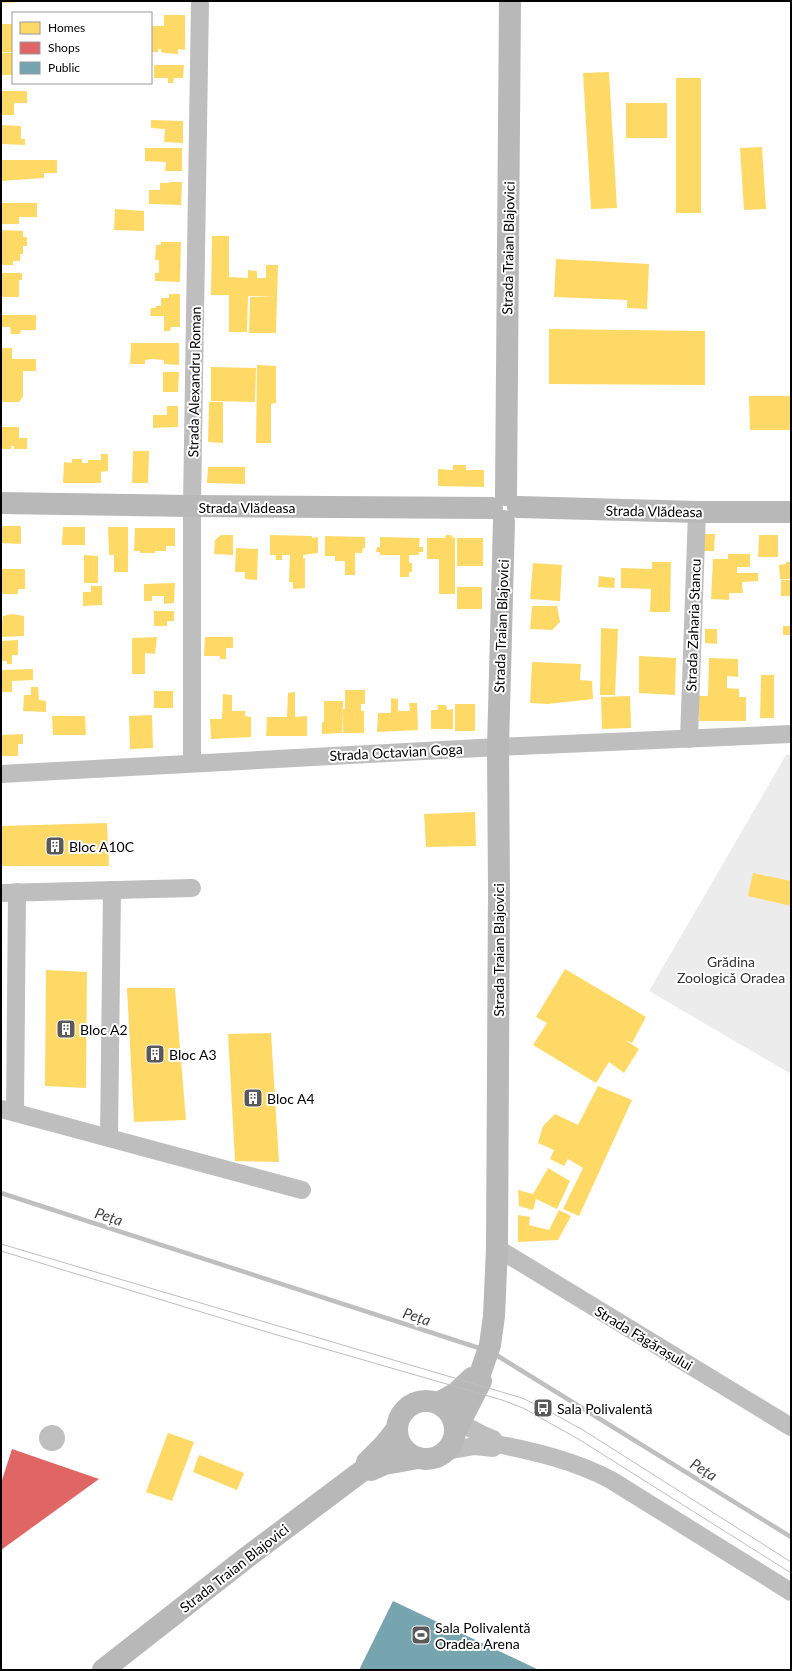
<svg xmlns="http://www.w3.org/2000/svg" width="792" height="1671" font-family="Lato,sans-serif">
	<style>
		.green { fill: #ececec }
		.water { fill: #bfbfbf }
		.homes { fill: #ffd966 }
		.shops { fill: #e06666 }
		.public { fill: #76a5af }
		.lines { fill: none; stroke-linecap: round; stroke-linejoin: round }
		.stream { stroke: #bfbfbf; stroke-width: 4.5 }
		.street { stroke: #bebebe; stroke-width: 18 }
		.secondary { stroke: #b8b8b8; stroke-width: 22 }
		.tram { stroke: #bebebe; stroke-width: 1 }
		.labels { text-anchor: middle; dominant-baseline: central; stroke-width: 4; stroke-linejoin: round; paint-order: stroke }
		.street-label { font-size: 14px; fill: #000; stroke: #fff }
		.poi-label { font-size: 14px; fill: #000; stroke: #fff; text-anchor: start }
		.park-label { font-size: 14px; fill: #333; stroke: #fff }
		.water-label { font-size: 15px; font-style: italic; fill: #444; stroke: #fff }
	</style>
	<rect width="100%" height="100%" fill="#fff"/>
	<!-- green -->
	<path class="green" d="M786 755H791V1074L649 991Z"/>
	<!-- water -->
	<circle class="water" cx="52" cy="1438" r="13"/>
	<!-- homes -->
	<g class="homes">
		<path d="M2 1H20V2L2 3Z"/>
		<path d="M164 15H185V50L178 49V54L164 53 161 52V49H158V52H151V26H164Z"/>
		<rect x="2" y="24" width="11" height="28"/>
		<rect x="1" y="53" width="12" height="22"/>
		<path d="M154 65H184L183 78H174L173 83H168V78H154Z"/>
		<path d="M609 72 617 208 591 209 583 73Z"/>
		<rect x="676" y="78" width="25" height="135"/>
		<path d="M1 91H27V103H14V115H1Z"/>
		<rect x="626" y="103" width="41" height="35"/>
		<path d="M151 120 183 121V143L164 142 165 129 151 128Z"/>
		<path d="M1 125 21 126V139H25V145L1 144Z"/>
		<path d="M762 147 766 209 744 210 740 148Z"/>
		<path d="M145 148H182V171H165L166 162 145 161Z"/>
		<path d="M1 160H57V173H44V178L1 181Z"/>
		<path d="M169 182H182L181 205 149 204V190H160V183H169Z"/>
		<path d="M1 203H37V217H19V224H1Z"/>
		<path d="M115 209 144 211V231L114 230Z"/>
		<path d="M1 230 23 231V237H27V246H23V254H20V261H13V265H1Z"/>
		<path d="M212 236H229V277L248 278V270L257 271V278H266V265H278L277 297 248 296 247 332H229V295H211Z"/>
		<path d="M161 242H181L180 282 155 281V273H159V260H155L156 245H161Z"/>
		<path d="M556 259 649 264 647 309 627 308V300L554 297Z"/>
		<path d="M1 273H22V280H19V297H1Z"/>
		<path d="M169 294H180V327H171L170 331H164V316H150L151 308H156V306H161V298H169Z"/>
		<path d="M250 297H277L276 333H249Z"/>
		<path d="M1 315H36V330H21L20 334H11L10 327H1Z"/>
		<path d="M549 329 705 331V385L549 384Z"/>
		<path d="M131 343H179V365L164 364V360L152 359 145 360V364H130Z"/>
		<path d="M1 348H12V359H36V371H23V397L19 402H1Z"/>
		<path d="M257 365 276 366V403L271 404V443H256Z"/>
		<path d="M211 367 256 368 255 402 211 401Z"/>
		<path d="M163 372H179L178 392H163Z"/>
		<path d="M749 396H791V430H750Z"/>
		<path d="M209 402H223V443L208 442Z"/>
		<path d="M167 406H178V427L153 428V415H167Z"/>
		<path d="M1 427H19V438H27V449H14V446H11V449H1Z"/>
		<path d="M133 451H149L148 483H132Z"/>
		<path d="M101 454H108V471L101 472V483H63L64 462 72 463V459H82V463H88V460H101Z"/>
		<path d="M453 465H466V470H484V487L438 486V469L453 470Z"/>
		<path d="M208 467H245V484L207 483Z"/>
		<path d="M1 526H21V544L1 543Z"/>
		<path d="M63 527H85V545H62Z"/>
		<path d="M108 527H128V572H114V555H109Z"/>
		<path d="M135 528H175V546H166V551H155V553H140V551H134Z"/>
		<path d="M701 534H715L714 551H700Z"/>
		<path d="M221 535H233V555L214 554 215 540Z"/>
		<path d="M270 535 312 536V538L318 537V553L303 555V558H305V588L293 589V582H289L290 555H282V560H276V555H270Z"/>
		<path d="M446 535H451L453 538H455V594H439V559H427V538H445Z"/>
		<path d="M759 535H778V557H758Z"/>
		<path d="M325 536 365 537V548H363L362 553H355V575H345V561H335V556H325Z"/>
		<path d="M380 537 420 538 419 547H423V552H419V555H409V563H412V572H409V577H400V555H380V552H376L377 547H380Z"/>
		<rect x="457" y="538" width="26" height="28"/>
		<path d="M236 548 258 549 257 580 245 579V572H235Z"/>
		<path d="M728 554H750V567H737V573H758V581L742 582 743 593H729V600L711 599 713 559H728Z"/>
		<path d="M84 555 98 556V583H84Z"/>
		<path d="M652 562H671L670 612H650L651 589 621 588V568L652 569Z"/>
		<path d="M786 562H791V579H780L779 565 786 564Z"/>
		<path d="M533 563 562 565 560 601 530 599Z"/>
		<path d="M1 569H25V589H18V594H1Z"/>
		<path d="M599 576 615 578 614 588 598 587Z"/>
		<rect x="781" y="580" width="10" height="16"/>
		<path d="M175 583 174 603 164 604V596H152V601H144V584Z"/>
		<path d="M91 586H102V605L83 606V592H91Z"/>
		<rect x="457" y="587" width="25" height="22"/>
		<path d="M532 606H557L560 622 552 630 530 629Z"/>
		<path d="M154 611H174V621H167V626H154Z"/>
		<path d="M12 614 24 616V636L1 637 3 616Z"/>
		<rect x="783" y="626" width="8" height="9"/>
		<path d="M601 628 618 629 615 695H600Z"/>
		<path d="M705 629H717V644L705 643Z"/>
		<path d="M157 637 155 654 145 653V674H132V638Z"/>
		<path d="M205 637H233V648H226V659H220V656H204Z"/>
		<path d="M18 640V655H12V664H7V661H1V641Z"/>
		<path d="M639 656 676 658 675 695 639 693Z"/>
		<path d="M709 658 738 659V677L727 676V688L739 689V697H746V721H699V696H708Z"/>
		<path d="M532 662 581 664 580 680 592 681 593 699 548 704 530 703Z"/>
		<path d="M33 669V680L12 681V692H1V670Z"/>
		<path d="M761 675H774V718H760Z"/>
		<path d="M31 687H38L39 700 46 701V712L23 711 24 695H31Z"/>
		<path d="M345 690H365V704H361V711H364V733H343V709H345Z"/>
		<rect x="154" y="691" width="19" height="17"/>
		<path d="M295 692V717L307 716V736H266L267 717H287L288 693Z"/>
		<path d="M223 694 232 695V711H245V716L251 717V737L211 739 210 719H222Z"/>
		<path d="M630 696 631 728 602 729 601 697Z"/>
		<path d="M391 698 398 699V711H410L409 703H417L418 730 377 732 378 713H391Z"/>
		<path d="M324 701H343L342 733 322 734V722H324Z"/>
		<rect x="455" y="704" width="20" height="27"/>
		<path d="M437 705H446L447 710 453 709V729H431V710H438Z"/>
		<path d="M152 715 153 748 130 749 129 716Z"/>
		<path d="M52 716H85L86 735H53Z"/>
		<path d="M23 734V744H18V756H1V735Z"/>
		<path d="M475 812 476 846 426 847 424 814Z"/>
		<path d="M107 823 109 866H1V826Z"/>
		<path d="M753 873 791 881V906L748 896Z"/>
		<path d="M565 969 646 1017 632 1043 625 1040 639 1049 624 1073 609 1062 596 1083 533 1045 547 1023 536 1017Z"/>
		<path d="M46 970 87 972 86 1088 45 1086Z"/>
		<path d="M127 988H175L186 1120 134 1122Z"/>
		<path d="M271 1033 279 1162 235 1161 228 1034Z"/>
		<path d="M598 1086 632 1100 579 1216 563 1209 583 1168 568 1159 564 1166 550 1159 554 1150 538 1143 543 1126 555 1114 578 1125Z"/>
		<path d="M548 1168 570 1181 557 1209 536 1199 533 1210 519 1206 518 1190 533 1194Z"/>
		<path d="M559 1210 571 1216 558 1240 518 1242V1215L530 1217 529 1225 549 1230Z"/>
		<path d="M168 1433 194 1442 172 1501 146 1492Z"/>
		<path d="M199 1455 244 1473 237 1490 193 1472Z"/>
	</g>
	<!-- shops -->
	<path class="shops" d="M12 1449 99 1479 1 1550V1483Z"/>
	<!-- public -->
	<path class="public" d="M393 1601 539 1670H359Z"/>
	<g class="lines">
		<!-- stream -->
		<g class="stream">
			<path d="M1 1193 482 1349"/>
			<path d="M493 1353 791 1537"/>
		</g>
		<!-- street -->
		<g class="street">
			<path d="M689 739 697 512"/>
			<path d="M192 763V506L200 1"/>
			<path d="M1 774 498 747 791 734"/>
			<path d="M1 893 192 888"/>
			<path d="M1 1109 302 1190"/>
			<path d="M15 1113 17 892"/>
			<path d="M109 1138 112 890"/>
			<path d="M497 1248 791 1427"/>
			<path d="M453 1419 481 1434 493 1439 497 1444C537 1452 575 1461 611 1480L791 1592"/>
			<path d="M446 1451 475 1446 493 1448 497 1444"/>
		</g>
		<!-- secondary -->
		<g class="secondary">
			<path d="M506 495 510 1"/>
			<path d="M1 503 192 506 492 508"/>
			<path d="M518 507 697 512H791"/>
			<circle cx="426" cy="1430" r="29"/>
			<path d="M438 1403 456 1393 472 1378 479 1377"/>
			<path d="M455 1432 479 1385 481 1381 479 1377 490 1345 494 1316 497 1248 499 892 498 747 504 521"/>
			<path d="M366 1468 371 1470 385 1464 418 1458"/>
			<path d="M103 1670 246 1558 366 1468 367 1462 384 1445 396 1430"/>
		</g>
		<!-- tram -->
		<g class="tram">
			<path d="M1 1244 522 1398 543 1408 583 1430 791 1562"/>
			<path d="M1 1251 277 1335 502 1400 523 1408 580 1440 791 1573"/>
		</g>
	</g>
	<!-- icons -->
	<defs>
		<g id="building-square" transform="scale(1)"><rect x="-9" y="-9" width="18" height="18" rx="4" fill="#595959" stroke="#fff"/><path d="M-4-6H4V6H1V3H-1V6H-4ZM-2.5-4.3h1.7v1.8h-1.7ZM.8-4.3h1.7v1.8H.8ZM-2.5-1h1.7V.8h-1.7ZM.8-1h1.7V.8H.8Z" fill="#fff"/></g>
		<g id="bus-square" transform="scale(1)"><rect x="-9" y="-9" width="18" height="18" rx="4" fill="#595959" stroke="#fff"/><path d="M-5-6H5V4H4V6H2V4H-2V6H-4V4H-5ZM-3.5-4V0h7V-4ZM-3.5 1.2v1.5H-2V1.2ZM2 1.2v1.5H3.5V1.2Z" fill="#fff"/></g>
		<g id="stadium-square" transform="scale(1)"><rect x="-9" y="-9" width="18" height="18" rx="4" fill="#595959" stroke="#fff"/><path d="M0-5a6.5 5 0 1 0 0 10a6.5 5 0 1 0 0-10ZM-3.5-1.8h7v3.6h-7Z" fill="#fff"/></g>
	</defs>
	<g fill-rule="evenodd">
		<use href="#building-square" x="55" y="846"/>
		<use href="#building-square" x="66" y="1029"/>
		<use href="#building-square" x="155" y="1054"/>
		<use href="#building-square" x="253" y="1098"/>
		<use href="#bus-square" x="543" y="1408"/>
		<use href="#stadium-square" x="421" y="1635"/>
	</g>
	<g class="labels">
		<!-- street labels -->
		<g class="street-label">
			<text transform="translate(508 248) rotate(-89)">Strada Traian Blajovici</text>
			<text transform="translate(194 382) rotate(-89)">Strada Alexandru Roman</text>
			<text x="247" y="507">Strada Vlădeasa</text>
			<text transform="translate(654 511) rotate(1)">Strada Vlădeasa</text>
			<text transform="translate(693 625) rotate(-88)">Strada Zaharia Stancu</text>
			<text transform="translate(501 626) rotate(-88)">Strada Traian Blajovici</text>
			<text transform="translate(396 752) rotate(-3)">Strada Octavian Goga</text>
			<text transform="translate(498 950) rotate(-90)">Strada Traian Blajovici</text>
			<text transform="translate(644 1338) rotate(31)">Strada Făgărașului</text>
			<text transform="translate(234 1568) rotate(-38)">Strada Traian Blajovici</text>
		</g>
		<!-- poi labels -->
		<g class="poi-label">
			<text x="69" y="846">Bloc A10C</text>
			<text x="80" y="1029">Bloc A2</text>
			<text x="169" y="1054">Bloc A3</text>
			<text x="267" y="1098">Bloc A4</text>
			<text x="557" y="1408">Sala Polivalentă</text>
			<text x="435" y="1627">Sala Polivalentă<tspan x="435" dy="16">Oradea Arena</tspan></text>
		</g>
		<!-- park labels -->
		<g class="park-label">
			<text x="731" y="961">Grădina<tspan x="731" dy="16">Zoologică Oradea</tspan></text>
		</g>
		<!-- water labels -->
		<g class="water-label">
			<text transform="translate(109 1216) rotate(18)">Peța</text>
			<text transform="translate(417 1316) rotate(18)">Peța</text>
			<text transform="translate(704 1469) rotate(32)">Peța</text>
		</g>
	</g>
	<!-- border -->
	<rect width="792" height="1671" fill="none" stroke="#000000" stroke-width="4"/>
	<!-- legend -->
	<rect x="12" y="12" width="140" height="72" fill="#ffffff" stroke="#999999"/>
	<rect x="20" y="22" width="20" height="12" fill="#ffd966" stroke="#999999"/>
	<text x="48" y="32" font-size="12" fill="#000000">Homes</text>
	<rect x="20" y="42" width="20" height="12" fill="#e06666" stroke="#999999"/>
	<text x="48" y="52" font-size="12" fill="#000000">Shops</text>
	<rect x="20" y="62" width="20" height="12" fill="#76a5af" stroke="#999999"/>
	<text x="48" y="72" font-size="12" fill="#000000">Public</text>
</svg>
